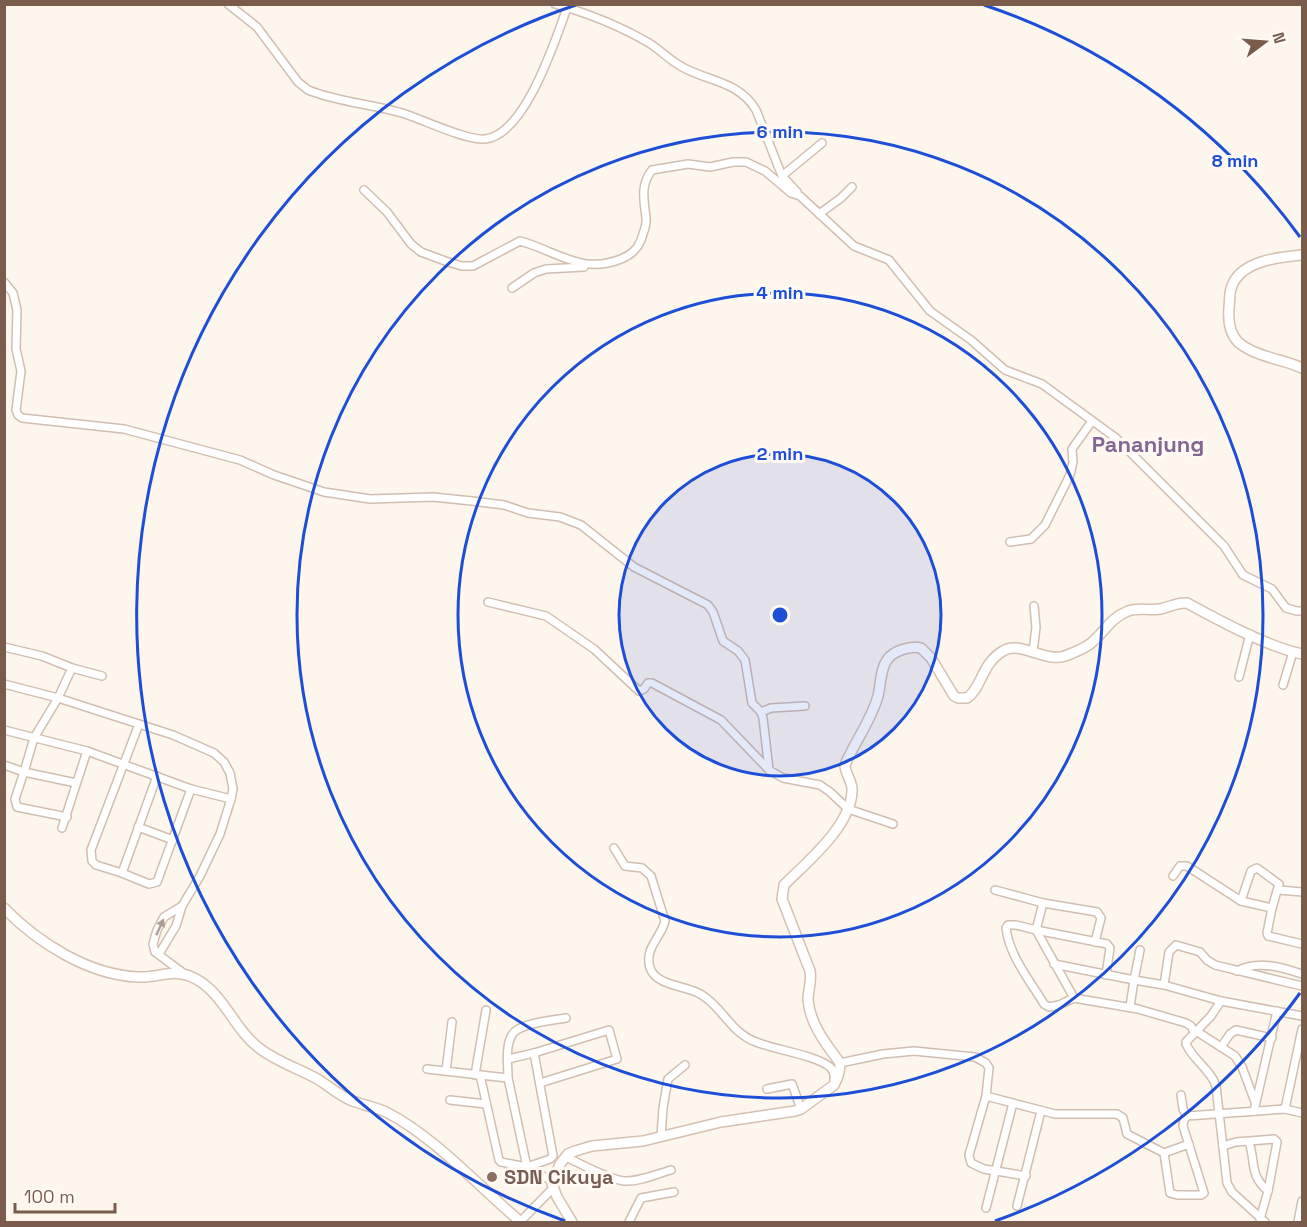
<svg xmlns="http://www.w3.org/2000/svg" width="1307" height="1227" font-family="'Space Grotesk',sans-serif">
	<style>
		.lines { fill: none; stroke-linecap: round; stroke-linejoin: round }
		.street-casing { stroke: #d1beb0; stroke-width: 10 }
		.secondary-casing { stroke: #d6c0b0; stroke-width: 12 }
		.street { stroke: #fff; stroke-width: 7 }
		.secondary { stroke: #fff; stroke-width: 9 }
		.oneway { fill: #af9d94 }
		.ring { fill: none; stroke: #1d4ed8; stroke-width: 3 }
		.education-dot { fill: #8d6e63; stroke: #fffaf3; stroke-width: 2 }
		.labels { text-anchor: middle; dominant-baseline: central; stroke-width: 6; stroke-linejoin: round; paint-order: stroke }
		.education-label { font-size: 20px; font-weight: bold; fill: #785e54; stroke: #fffaf3; text-anchor: start }
		.quarter-label { font-size: 22px; font-weight: bold; fill: #846695; stroke: #fffaf3 }
		.centre { fill: #1d4ed8; stroke: #fffaf3; stroke-width: 3 }
		.ring-label { font-size: 18px; text-anchor: middle; font-weight: bold; fill: #1d4ed8; stroke: #fffaf3; stroke-width: 6; stroke-linejoin: round; paint-order: stroke }
	</style>
	<rect width="100%" height="100%" fill="#fdf6ec"/>
	<g class="lines">
		<!-- street casing -->
		<g class="street-casing">
			<g id="street">
				<path d="M228 4 257 27 298 82 308 90C338 102 371 104 402 113 422 119 467 141 485 139 525 135 555 41 567 8"/>
				<path d="M555 4C587 13 620 26 649 43 662 51 671 62 686 69 712 82 739 82 756 110L782 176 797 192"/>
				<path d="M782 176 822 143"/>
				<path d="M364 190 387 212 411 244 421 252 448 262 462 266H473L520 241C557 251 581 275 621 259 631 255 637 250 641 240 643 233 647 226 646 218 644 200 640 185 652 170L688 164 710 167 733 162H746L765 171 791 193 800 196 854 246 889 260 930 311 971 340 1005 370 1042 384 1116 438 1224 546 1243 575 1272 589 1286 608 1297 611H1302"/>
				<path d="M819 214 841 198 852 187"/>
				<path d="M4 282 13 293 17 310 16 349 21 371 16 410 18 415 22 418 124 429 240 460 274 475 324 492 370 499 433 497 472 501 504 505 528 513 560 517 581 525 634 567 708 605 713 612 723 641 738 651 745 660 752 703 761 712 763 718 769 770 783 778 820 785 830 792 848 809 893 824"/>
				<path d="M512 288 534 273 546 269 584 267"/>
				<path d="M1010 542 1031 539 1045 525 1070 475 1073 462 1072 449 1092 421"/>
				<path d="M488 602 546 616 594 649 639 691 644 689 648 683H652L721 720 769 770"/>
				<path d="M4 647 42 656 72 668 58 698 173 735 214 753 224 762 230 773 233 789 231 799 220 834 200 876 182 906 176 926 159 954"/>
				<path d="M1033 652 1036 627 1034 606"/>
				<path d="M72 668 102 676"/>
				<path d="M1239 677 1250 634"/>
				<path d="M4 684 58 698 34 738 24 772 76 783"/>
				<path d="M1283 685 1293 652"/>
				<path d="M761 712 771 708 805 706"/>
				<path d="M139 724 91 850 92 861 96 865 122 873 149 884 157 882 191 789"/>
				<path d="M4 730 87 751 191 789 231 799"/>
				<path d="M4 765 24 772 15 799 17 807 67 817"/>
				<path d="M138 827 173 840"/>
				<path d="M62 828 87 751"/>
				<path d="M614 848 625 866 642 868 651 876 665 921C661 938 644 948 650 968 657 987 687 985 702 995 723 1008 731 1033 756 1042 776 1050 815 1055 830 1067 834 1071 835 1075 834 1080"/>
				<path d="M122 873 157 776"/>
				<path d="M1173 876 1180 866H1187L1241 901 1272 908 1267 933 1268 936 1302 944"/>
				<path d="M995 890 1043 903 1097 912 1101 918 1095 942"/>
				<path d="M1279 890 1302 892"/>
				<path d="M1241 901 1251 871 1257 868 1279 884 1272 908"/>
				<path d="M1043 903 1036 930 1074 998"/>
				<path d="M182 906 164 917 157 930 153 944 155 952 182 972"/>
				<path d="M1140 950 1134 980 1164 985 1221 1001 1302 1016"/>
				<path d="M1054 964 1134 980 1130 1007"/>
				<path d="M1237 971C1258 960 1281 967 1302 974"/>
				<path d="M1106 975 1110 948 1107 944 1036 930 1016 925H1008L1006 928C1009 955 1030 981 1044 1004L1049 1007 1059 1005 1074 998 1138 1009 1186 1023 1191 1026 1194 1032"/>
				<path d="M1164 985 1169 952 1176 945 1200 952 1207 960 1215 965 1302 986"/>
				<path d="M1221 1001 1211 1016 1186 1042V1044C1193 1060 1211 1070 1216 1086L1227 1183 1232 1192 1265 1222"/>
				<path d="M1196 1031 1235 1056 1242 1067 1255 1102"/>
				<path d="M1221 1047 1230 1034 1236 1030 1272 1038"/>
				<path d="M508 1059 534 1053"/>
				<path d="M840 1063 883 1054 914 1051 975 1057 986 1063 989 1068 986 1096 1055 1114H1117L1123 1118 1127 1134 1164 1153 1189 1144"/>
				<path d="M427 1069 480 1075 499 1160 501 1162 527 1167 552 1181"/>
				<path d="M446 1071 452 1022"/>
				<path d="M475 1075 486 1010"/>
				<path d="M480 1075 508 1078 527 1167 550 1159 553 1156 534 1053 609 1030 617 1059 540 1083"/>
				<path d="M508 1078C508 1066 505 1046 512 1035 518 1023 554 1020 566 1018"/>
				<path d="M767 1089 792 1084 801 1109"/>
				<path d="M1181 1095 1183 1109 1187 1116"/>
				<path d="M986 1096 969 1155 971 1163 984 1169 1026 1176"/>
				<path d="M450 1100 486 1104"/>
				<path d="M1285 1109 1302 1029"/>
				<path d="M1254 1111 1277 1011"/>
				<path d="M661 1136 663 1108 668 1079 685 1065"/>
				<path d="M1249 1142C1256 1163 1249 1175 1268 1191"/>
				<path d="M1223 1146 1236 1142 1274 1139 1277 1142 1268 1191 1260 1219"/>
				<path d="M1164 1153 1170 1193 1177 1195H1201L1204 1193 1183 1126 1184 1120 1187 1116 1285 1109 1302 1113"/>
				<path d="M566 1157C581 1164 608 1179 624 1181 639 1182 657 1174 671 1170"/>
				<path d="M1017 1206 1041 1111"/>
				<path d="M986 1208 1013 1103"/>
				<path d="M520 1222 553 1188"/>
				<path d="M629 1222 641 1198 674 1192"/>
				<path d="M1298 1222 1302 1201"/>
			</g>
		</g>
		<!-- secondary casing -->
		<g class="secondary-casing">
			<g id="secondary">
				<path d="M1302 255C1279 257 1238 261 1231 289 1229 294 1230 301 1229 307 1228 319 1229 333 1238 342 1255 357 1283 359 1302 368"/>
				<path d="M4 908C38 943 89 975 138 977 160 978 175 967 196 979 224 994 234 1029 259 1048 277 1062 300 1069 319 1080 330 1087 339 1095 350 1100 362 1105 376 1107 388 1113 436 1138 480 1188 521 1222"/>
				<path d="M572 1222 557 1197 552 1184 560 1164 568 1154 575 1151 592 1146 643 1141 721 1122 795 1111 801 1109 834 1085C838 1078 840 1072 840 1063 826 1044 810 1024 808 1000 808 990 812 981 810 971L782 899 784 885C807 862 851 826 852 791 853 782 845 774 845 765 855 741 871 721 878 696 881 684 880 670 887 660 893 651 911 645 921 648L931 658 954 696 958 698H967C982 688 981 664 1003 651 1020 640 1045 663 1065 656 1073 653 1083 649 1090 644 1104 633 1110 618 1128 611 1139 607 1150 611 1160 609 1170 607 1177 602 1187 603 1220 621 1266 646 1302 654"/>
			</g>
		</g>
		<!-- street -->
		<use href="#street" class="street"/>
		<!-- secondary -->
		<use href="#secondary" class="secondary"/>
	</g>
	<!-- one-way arrows -->
	<defs><path id="oneway-solid" d="M-6-.8H1V-3.2L6.5 0L1 3.2V.8H-6Z" transform="scale(1.5)"/></defs>
	<use class="oneway" href="#oneway-solid" transform="translate(160 927) rotate(-65)"/>
	<!-- distance rings -->
	<circle cx="780" cy="615" r="161" fill="#1d4ed8" fill-opacity=".12"/>
	<g class="ring">
		<circle cx="780" cy="615" r="161"/>
		<circle cx="780" cy="615" r="322"/>
		<circle cx="780" cy="615" r="483"/>
		<path d="M1300 993A643 643 0 0 1 995 1221M565 1221A643 643 0 0 1 576 5M984 5A643 643 0 0 1 1300 237"/>
	</g>
	<!-- markers -->
	<circle class="education-dot" cx="492" cy="1177" r="6"/>
	<g class="labels">
		<!-- education labels -->
		<g class="education-label">
			<text x="504" y="1177">SDN Cikuya</text>
		</g>
		<!-- quarter labels -->
		<g class="quarter-label">
			<text x="1148" y="444">Pananjung</text>
		</g>
	</g>
	<circle cx="780" cy="615" r="9" class="centre"/>
	<g class="ring-label">
		<text x="780" y="138">6 min</text>
		<text x="1235" y="167">8 min</text>
		<text x="780" y="299">4 min</text>
		<text x="780" y="460">2 min</text>
	</g>
	<!-- border -->
	<rect width="1307" height="1227" fill="none" stroke="#7a5c4d" stroke-width="12"/>
	<!-- north arrow -->
	<g transform="translate(1265 42) rotate(74)" stroke="#fffaf3" stroke-width="4.5" paint-order="stroke">
	<path d="M0-4.5L10 22L0 15L-10 22Z" fill="#7a5c4d"/>
	<text y="-9" font-size="16" font-weight="bold" text-anchor="middle" fill="#7a5c4d">N</text>
	</g>
	<!-- scale -->
	<path d="M15 1203v9h100v-9" fill="none" stroke="#7a5c4d" stroke-width="3"/>
	<text x="24" y="1203" font-size="18" fill="#7a5c4d" stroke="#fffaf3" stroke-width="4.5" paint-order="stroke">100 m</text>
</svg>
